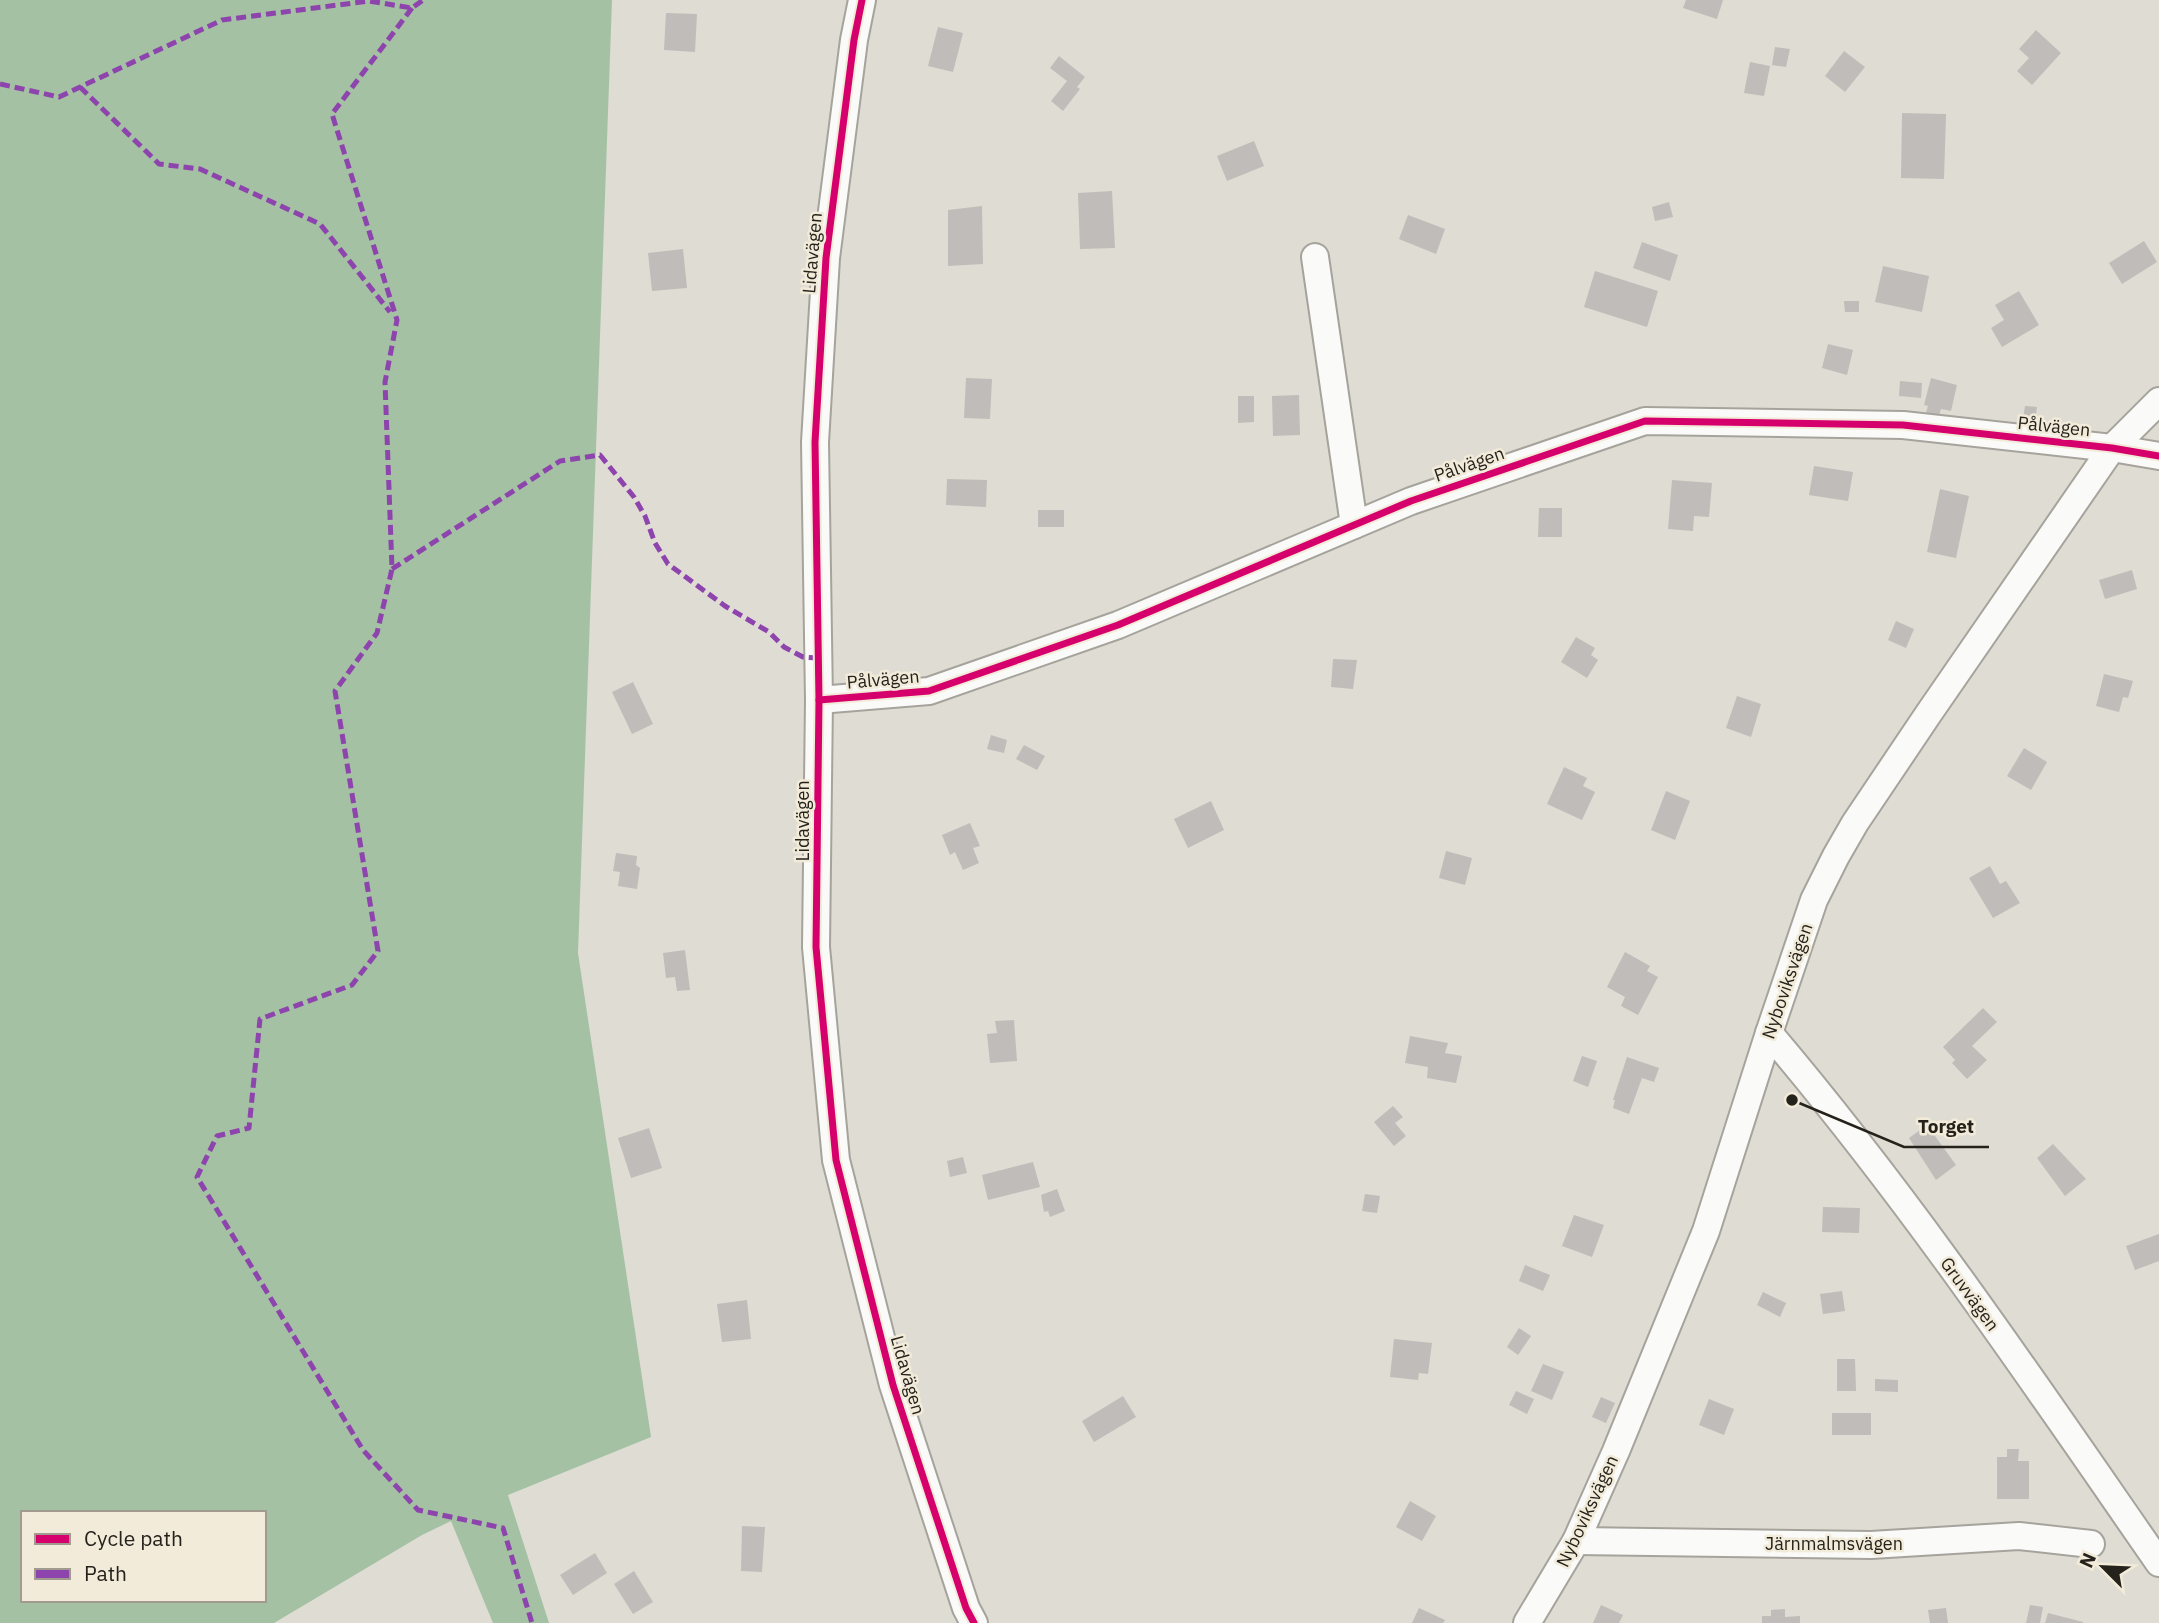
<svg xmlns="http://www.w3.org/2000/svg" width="2159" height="1623" font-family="'IBM Plex Sans',sans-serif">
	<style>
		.forest { fill: #a4c1a4; fill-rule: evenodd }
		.building { fill: #c0bcb9 }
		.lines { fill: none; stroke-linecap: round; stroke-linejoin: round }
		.minor-casing { stroke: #a6a39c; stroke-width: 30 }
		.minor { stroke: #fafaf8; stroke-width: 26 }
		.quiet { stroke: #8e44ad; stroke-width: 5; stroke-dasharray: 10 5; stroke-linecap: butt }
		.cycleway-casing { stroke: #f2ebda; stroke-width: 11 }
		.cycleway { stroke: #d6006c; stroke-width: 7 }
		.labels { text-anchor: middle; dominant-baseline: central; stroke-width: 5; stroke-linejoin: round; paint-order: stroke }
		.street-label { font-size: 18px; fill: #24221b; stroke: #f2ebda }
		.leader { fill: none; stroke: #24221b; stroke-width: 2.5 }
		.callout-dot { fill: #24221b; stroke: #f2ebda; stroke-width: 2.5 }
		.callout-label { font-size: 19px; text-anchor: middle; font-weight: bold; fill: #24221b; stroke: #f2ebda; stroke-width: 5; stroke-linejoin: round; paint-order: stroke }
	</style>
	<rect width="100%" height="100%" fill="#dfdcd3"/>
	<!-- forest -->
	<path class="forest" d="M0 0H612L578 953 651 1437 508 1495 549 1623H493L451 1521 422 1535 274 1623H0ZM23 1513H264V1600H23Z"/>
	<!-- building -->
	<g class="building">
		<path d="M1686 0H1723L1717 19 1683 8Z"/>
		<path d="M666 13 697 14 695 52 664 50Z"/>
		<path d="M938 27 963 33 953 72 928 66Z"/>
		<path d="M2036 30 2061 53 2032 85 2017 71 2029 58 2019 49Z"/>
		<path d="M1775 47 1790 49 1786 67 1772 65Z"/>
		<path d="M1844 51 1865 67 1845 92 1825 76Z"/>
		<path d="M1059 56 1085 77 1077 87 1080 89 1063 111 1051 101 1067 81 1050 68Z"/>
		<path d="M1750 62 1770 66 1764 96 1744 93Z"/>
		<path d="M1902 113 1946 114 1944 179 1901 178Z"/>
		<path d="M1254 141 1264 166 1227 181 1217 156Z"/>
		<path d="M1112 191 1115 248 1080 249 1078 193Z"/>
		<path d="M1669 202 1673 217 1655 221 1652 207Z"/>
		<path d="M982 206 983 264 948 266V210Z"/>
		<path d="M1408 215 1445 229 1436 254 1399 239Z"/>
		<path d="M2144 241 2157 262 2122 284 2109 263Z"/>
		<path d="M1642 242 1678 255 1670 281 1633 268Z"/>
		<path d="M683 249 687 288 652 291 648 253Z"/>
		<path d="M1883 266 1929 276 1922 312 1875 302Z"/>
		<path d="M1595 271 1658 291 1647 327 1584 307Z"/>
		<path d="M2019 291 2039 325 2002 347 1991 328 2004 320 1995 305Z"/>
		<path d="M1844 301H1859V312H1845Z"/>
		<path d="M1828 344 1853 350 1847 375 1822 368Z"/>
		<path d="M966 378 992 379 990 419 964 418Z"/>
		<path d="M1931 378 1957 385 1951 411 1941 409 1938 419 1925 416 1928 406 1924 405Z"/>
		<path d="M1900 381 1922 383 1921 398 1899 396Z"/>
		<path d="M1299 395 1300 435 1273 436 1272 396Z"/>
		<path d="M1238 396H1254V422L1238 423Z"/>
		<path d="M2025 406 2037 407 2035 421 2023 419Z"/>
		<path d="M1814 466 1853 472 1848 501 1809 495Z"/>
		<path d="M947 479 987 480 986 507 946 505Z"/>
		<path d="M1672 480 1712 483 1709 517 1694 516 1693 531 1668 529Z"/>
		<path d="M1940 489 1969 496 1956 558 1927 552Z"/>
		<path d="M1539 508H1562V537H1538Z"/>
		<rect x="1038" y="510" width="26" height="17"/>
		<path d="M2132 570 2137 589 2105 599 2099 580Z"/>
		<path d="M1896 621 1914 629 1906 648 1888 640Z"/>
		<path d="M1576 637 1595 648 1591 655 1598 660 1587 678 1561 662Z"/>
		<path d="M1333 659 1357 660 1353 689 1331 687Z"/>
		<path d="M2104 674 2133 681 2128 698 2123 697 2119 712 2096 706Z"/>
		<path d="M633 682 653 724 632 734 612 692Z"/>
		<path d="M1737 696 1761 704 1751 737 1726 728Z"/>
		<path d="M991 735 1007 740 1004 753 987 749Z"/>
		<path d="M1024 745 1045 756 1037 770 1016 759Z"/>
		<path d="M2024 748 2047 762 2031 790 2007 776Z"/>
		<path d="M1564 767 1587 778 1583 786 1595 792 1582 820 1547 804Z"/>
		<path d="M1666 791 1690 801 1675 840 1651 830Z"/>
		<path d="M1211 801 1224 830 1188 848 1174 819Z"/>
		<path d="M970 823 980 846 973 848 979 863 963 870 955 852 950 855 942 835Z"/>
		<path d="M1446 851 1472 858 1465 885 1439 878Z"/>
		<path d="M616 853 637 856 636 865 640 868 637 889 618 886 620 872 613 871Z"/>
		<path d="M1990 866 2000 884 2006 881 2020 903 1993 918 1969 878Z"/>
		<path d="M685 950 690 990 677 991 675 977 666 978 663 953Z"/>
		<path d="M1625 952 1650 966 1647 971 1658 977 1638 1015 1621 1006 1625 997 1607 987Z"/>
		<path d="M1983 1008 1997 1022 1972 1046 1987 1060 1967 1079 1952 1063 1955 1060 1943 1047Z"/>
		<path d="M1014 1020 1017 1061 990 1063 987 1034 997 1033 995 1021Z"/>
		<path d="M1410 1036 1448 1043 1445 1053 1462 1056 1456 1083 1427 1078 1428 1067 1405 1063Z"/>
		<path d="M1582 1056 1597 1061 1588 1087 1573 1081Z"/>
		<path d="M1627 1057 1659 1068 1654 1082 1642 1078 1629 1114 1613 1108 1615 1100H1613Z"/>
		<path d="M1393 1106 1403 1117 1395 1123 1406 1136 1394 1146 1374 1122Z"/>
		<path d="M1927 1125 1956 1165 1936 1180 1909 1138Z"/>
		<path d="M649 1128 662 1168 631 1178 618 1138Z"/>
		<path d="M2053 1144 2086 1179 2065 1196 2037 1158Z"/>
		<path d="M963 1157 967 1173 950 1177 947 1161Z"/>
		<path d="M1033 1162 1040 1187 988 1200 982 1175Z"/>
		<path d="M1057 1189 1065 1211 1050 1217 1048 1211 1044 1212 1041 1195Z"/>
		<path d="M1365 1194 1380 1196 1377 1213 1362 1211Z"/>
		<path d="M1823 1207 1860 1208 1859 1233 1822 1232Z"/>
		<path d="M1574 1215 1604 1225 1592 1257 1562 1246Z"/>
		<path d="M2159 1234V1261L2135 1270 2126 1246Z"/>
		<path d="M1525 1265 1550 1275 1543 1291 1519 1281Z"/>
		<path d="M1842 1291 1845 1311 1823 1314 1820 1294Z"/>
		<path d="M1763 1292 1786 1303 1780 1317 1757 1305Z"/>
		<path d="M747 1300 751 1339 722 1342 717 1304Z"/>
		<path d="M1519 1328 1531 1336 1518 1355 1507 1347Z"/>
		<path d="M1394 1339 1432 1343 1428 1374 1419 1373 1418 1380 1390 1377Z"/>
		<path d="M1837 1359H1855L1856 1391H1837Z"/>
		<path d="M1543 1364 1564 1372 1552 1400 1531 1391Z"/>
		<path d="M1875 1379 1898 1380V1392L1875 1391Z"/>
		<path d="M1516 1391 1534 1399 1527 1414 1509 1405Z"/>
		<path d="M1123 1396 1136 1417 1094 1442 1082 1421Z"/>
		<path d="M1601 1397 1615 1403 1606 1423 1592 1417Z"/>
		<path d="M1709 1399 1734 1409 1724 1435 1699 1425Z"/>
		<rect x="1832" y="1413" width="39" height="22"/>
		<path d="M2007 1449H2019L2018 1461H2029V1499H1997V1457H2007Z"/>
		<path d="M1410 1501 1436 1516 1422 1541 1396 1527Z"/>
		<path d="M742 1526 765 1527 762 1572 741 1571Z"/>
		<path d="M595 1553 607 1573 573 1595 560 1575Z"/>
		<path d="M634 1571 653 1602 633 1614 614 1584Z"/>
		<path d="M1601 1605 1623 1615 1619 1623H1593Z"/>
		<path d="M2030 1605 2043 1607 2040 1623H2026Z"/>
		<path d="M1419 1608 1445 1620 1443 1623H1412Z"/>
		<path d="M1946 1608 1948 1623H1930L1928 1610Z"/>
		<path d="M1785 1609V1617L1800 1616V1623H1762V1616H1771V1610Z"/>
		<path d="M2048 1613 2083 1622V1623H2045Z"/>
	</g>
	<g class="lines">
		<!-- minor casing -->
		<g class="minor-casing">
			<g id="minor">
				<path d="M862 0 854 40 826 258 815 442 819 700 816 947 836 1160 893 1385 966 1608 974 1623"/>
				<path d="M1315 257 1354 525"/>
				<path d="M819 700 929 691 1118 625 1411 501 1645 421 1903 425 2112 448 2159 456"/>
				<path d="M1769 1033C1911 1200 2034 1383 2159 1563"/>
				<path d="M1576 1541 1871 1545 2019 1536 2091 1544"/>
				<path d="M1527 1623 1576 1541 1616 1451 1706 1231 1769 1033 1814 900 1836 856 1855 823 1929 713 2112 448 2159 401"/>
			</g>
		</g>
		<!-- minor -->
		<use href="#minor" class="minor"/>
		<!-- quiet -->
		<g class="quiet">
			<path d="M412 8 332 114 397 320 385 382 392 569 377 633 335 691 378 951 352 985 260 1019 249 1128 217 1136 197 1177 363 1450 418 1510 503 1528 532 1623"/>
			<path d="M0 84 59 97 222 20 369 1 412 8 423 0"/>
			<path d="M80 87 159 164 200 169 320 224 390 312"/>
			<path d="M392 569 560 461 600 455 634 497 645 516 655 543 668 564 725 606 769 632 784 647 803 657 818 658"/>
		</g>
		<!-- cycleway casing -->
		<g class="cycleway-casing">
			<g id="cycleway">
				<path d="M862 0 854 40 826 258 815 442 819 700 816 947 836 1160 893 1385 966 1608 974 1623"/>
				<path d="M819 700 929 691 1118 625 1411 501 1645 421 1903 425 2112 448 2159 456"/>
			</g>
		</g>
		<!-- cycleway -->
		<use href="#cycleway" class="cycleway"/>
	</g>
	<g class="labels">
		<!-- street labels -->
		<g class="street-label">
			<text transform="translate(812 253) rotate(-85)">Lidavägen</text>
			<text transform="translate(2054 426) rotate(6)">Pålvägen</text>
			<text transform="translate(1469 464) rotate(-19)">Pålvägen</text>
			<text transform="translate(883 679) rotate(-5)">Pålvägen</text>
			<text transform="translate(802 821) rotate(-90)">Lidavägen</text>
			<text transform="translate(1787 981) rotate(-71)">Nyboviksvägen</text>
			<text transform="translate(1970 1294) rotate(54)">Gruvvägen</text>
			<text transform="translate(908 1375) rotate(74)">Lidavägen</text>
			<text transform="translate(1587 1511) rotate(-65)">Nyboviksvägen</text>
			<text x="1834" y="1543">Järnmalmsvägen</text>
		</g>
	</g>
	<!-- callouts -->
	<path class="leader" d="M1792 1100L1904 1147H1989"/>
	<circle class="callout-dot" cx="1792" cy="1100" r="7"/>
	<g class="callout-label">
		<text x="1946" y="1133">Torget</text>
	</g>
	<!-- legend -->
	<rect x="21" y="1511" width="245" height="91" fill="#f2ebda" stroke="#a09b8e" stroke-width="2"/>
	<rect x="35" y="1534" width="35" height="10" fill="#d6006c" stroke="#a09b8e" stroke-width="2"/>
	<text x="84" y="1546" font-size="21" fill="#24221b">Cycle path</text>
	<rect x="35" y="1569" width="35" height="10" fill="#8e44ad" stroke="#a09b8e" stroke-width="2"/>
	<text x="84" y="1581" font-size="21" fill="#24221b">Path</text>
	<!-- north arrow -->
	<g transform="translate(2103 1567) rotate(294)" stroke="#f2ebda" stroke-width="5" paint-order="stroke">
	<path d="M0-5L12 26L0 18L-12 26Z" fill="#24221b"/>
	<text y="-10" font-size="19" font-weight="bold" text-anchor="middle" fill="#24221b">N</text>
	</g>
</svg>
